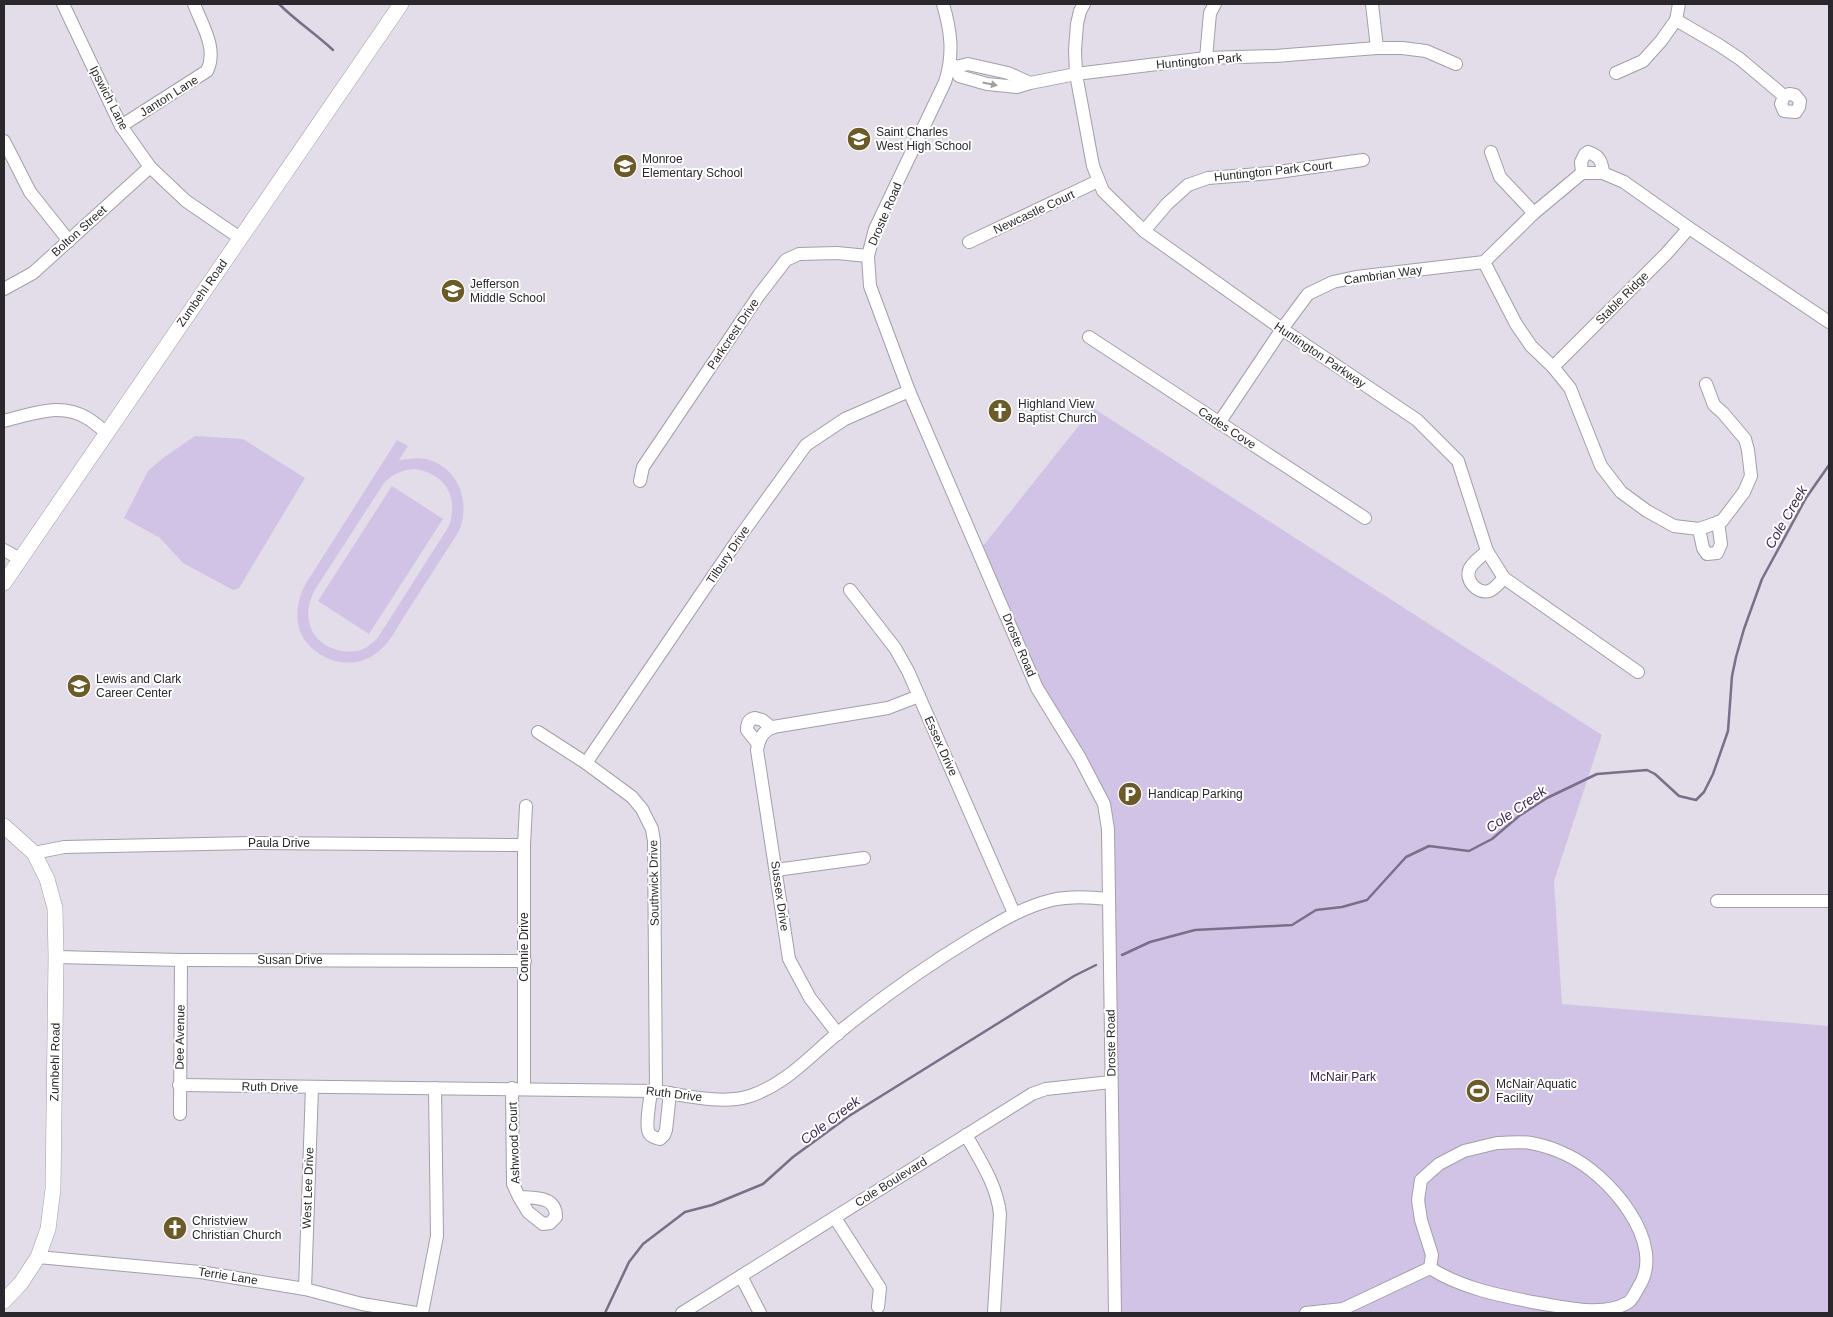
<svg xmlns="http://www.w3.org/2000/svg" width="1833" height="1317" font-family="Helvetica,sans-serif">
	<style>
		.green { fill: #d1c3e6; fill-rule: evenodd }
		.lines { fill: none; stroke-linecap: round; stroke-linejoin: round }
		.stream { stroke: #7a6f89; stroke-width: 2.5 }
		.minor-casing { stroke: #a39eaa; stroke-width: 14 }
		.major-casing { stroke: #a39eaa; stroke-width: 16 }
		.minor { stroke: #fff; stroke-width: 12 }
		.major { stroke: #fff; stroke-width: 15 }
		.oneway { fill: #9f9ea0 }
		.labels { text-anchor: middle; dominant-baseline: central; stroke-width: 4; stroke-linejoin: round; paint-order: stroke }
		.street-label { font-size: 12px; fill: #2a282d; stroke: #fff }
		.poi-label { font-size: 12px; fill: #2a282d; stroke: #fff; text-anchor: start }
		.park-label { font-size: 12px; fill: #37204f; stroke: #fff }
		.water-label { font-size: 14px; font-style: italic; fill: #3d2757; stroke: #fff }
	</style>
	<rect width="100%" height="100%" fill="#e2dde9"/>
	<!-- green -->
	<g class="green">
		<path d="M1093 408 1602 735 1554 881 1562 1004 1829 1026V1313H1119L1104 804 1037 687 979 551Z"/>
		<path d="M195 436 243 439 305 478 239 588 233 590 183 563 160 538 124 518 148 471 163 458Z"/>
		<path d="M397 440 408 446 399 460C408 459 417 457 426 459 459 467 471 503 459 531 441 559 423 587 405 615 397 627 390 643 378 652 356 670 325 664 307 643 293 626 296 603 305 585ZM416 469C446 475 459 497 449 526L377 639C372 643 367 648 361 650 341 656 315 645 310 625 306 613 309 602 314 591L384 483C393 474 403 469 416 469Z"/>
		<path d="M392 486 443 519 369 634 318 601Z"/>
	</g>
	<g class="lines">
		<!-- stream -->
		<g class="stream">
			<path d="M279 4C296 21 316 34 333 50"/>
			<path d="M1122 955 1150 942 1195 930 1292 925 1316 910 1342 907 1367 900 1406 857 1429 846 1469 851 1492 839 1519 816 1547 798 1597 774 1647 770 1655 774 1679 796 1696 800 1704 792 1713 774 1728 731 1732 676 1736 657 1744 629 1762 579 1806 498 1829 465"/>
			<path d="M605 1313 629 1262 643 1244 685 1212 712 1205 763 1184 793 1157 849 1116 1074 976 1096 965"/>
		</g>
		<!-- minor casing -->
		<g class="minor-casing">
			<g id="minor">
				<path d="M63 4 121 126 150 167 186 201 240 238"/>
				<path d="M943 4C951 31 954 55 945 82L875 229 868 256 870 286 909 391 1037 688 1080 758 1104 804 1108 829 1115 1313"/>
				<path d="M1084 4 1080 11 1077 24 1075 50 1076 74 1093 166 1103 191 1144 231 1282 329 1417 420 1458 461 1487 551 1504 578 1638 672"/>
				<path d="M1372 4 1377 48"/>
				<path d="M1676 20 1719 45 1740 59 1784 96 1781 104 1784 111 1796 112 1799 107 1800 101 1795 95 1789 94 1784 96"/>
				<path d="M1206 58 1210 13 1215 4"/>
				<path d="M951 64 956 67 959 76 987 84 1017 87 1030 83 1076 74 1206 58 1275 56 1377 48H1402L1426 51 1456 64"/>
				<path d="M956 67 968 64 1008 73 1030 83"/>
				<path d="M1616 73 1643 61 1661 41 1676 20 1679 4"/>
				<path d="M121 126 207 71C218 49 202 25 194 4"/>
				<path d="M4 141 30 192 69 241"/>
				<path d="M1491 152 1500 177 1534 213"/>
				<path d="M1582 173 1581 162 1585 154 1588 152C1600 156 1602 162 1603 173"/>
				<path d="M1144 231 1167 204 1188 185 1208 178 1271 173 1363 160"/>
				<path d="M969 242 1098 181"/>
				<path d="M1484 262 1516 324 1531 346 1553 367 1570 388 1601 466 1621 492 1647 511 1674 526 1699 529 1722 521 1744 492 1751 476 1748 450 1745 439 1723 413 1714 405 1706 384"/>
				<path d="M4 289 33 273 150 167"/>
				<path d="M1089 337 1365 518"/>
				<path d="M1553 367 1666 254 1689 228"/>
				<path d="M4 421C32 414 60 402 87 418 94 422 100 428 106 432"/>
				<path d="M1219 423 1282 329 1308 294 1333 282 1356 277 1484 262 1534 213 1582 173H1603L1624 182 1689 228 1829 322"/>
				<path d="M640 481 643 467 759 295 786 260 799 254 837 253 868 256"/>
				<path d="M1699 529 1703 548 1707 554 1717 553 1721 544 1718 522"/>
				<path d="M4 550 20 559"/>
				<path d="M1487 551C1481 557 1474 561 1470 568 1464 580 1477 594 1489 591 1495 589 1500 582 1504 578"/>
				<path d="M850 590 895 648 908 671 1014 913"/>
				<path d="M538 732 586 763 632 797 642 809 652 829 654 841 656 1091"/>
				<path d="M758 744 747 730C747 724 749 719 755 718L762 720 772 728"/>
				<path d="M586 763 741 535 806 445 845 419 909 391"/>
				<path d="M34 853 64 847 252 843 524 845"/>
				<path d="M776 870 864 858"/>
				<path d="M1717 901H1829"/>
				<path d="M56 957 181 960 525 961"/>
				<path d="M838 1034 810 998 789 959 757 750C759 739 762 732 773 727L888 708 919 696"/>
				<path d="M179 1085 656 1091C683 1095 723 1105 750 1096 786 1084 810 1056 838 1033 881 998 926 966 974 937 999 922 1023 907 1052 900 1070 896 1090 897 1108 899"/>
				<path d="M512 1088 513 1184 519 1197C536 1198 556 1196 556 1217L550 1223 543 1224 528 1212 519 1197"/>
				<path d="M524 1088V845L526 806"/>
				<path d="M651 1091C650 1100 645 1126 649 1133 651 1137 656 1138 660 1139L664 1135 666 1130 670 1093"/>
				<path d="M180 1114 181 960"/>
				<path d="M966 1135C980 1160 997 1185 1000 1214L994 1313"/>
				<path d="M1497 1143C1508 1143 1520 1141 1531 1143 1542 1145 1557 1150 1567 1155 1607 1173 1669 1243 1638 1288 1635 1293 1632 1301 1627 1303 1603 1317 1563 1307 1538 1303 1501 1296 1461 1288 1430 1268L1432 1255 1421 1220 1418 1200 1421 1180 1439 1164 1464 1151Z"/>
				<path d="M835 1218 880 1288 878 1307"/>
				<path d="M38 1257 200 1272 305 1289 362 1304 416 1313"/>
				<path d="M741 1276 760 1313"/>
				<path d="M305 1289 312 1087"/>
				<path d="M422 1313 437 1236 435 1088"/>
				<path d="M682 1313 1032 1094 1046 1089 1111 1082"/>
				<path d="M1306 1313 1343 1309 1430 1268"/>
			</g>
		</g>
		<!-- major casing -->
		<g class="major-casing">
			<g id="major">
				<path d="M4 583 401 4"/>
				<path d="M4 826 34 853 47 879 55 908 56 957 53 1189 48 1229 38 1257 21 1283 4 1301"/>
			</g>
		</g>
		<!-- minor -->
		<use href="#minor" class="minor"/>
		<!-- major -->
		<use href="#major" class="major"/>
	</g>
	<!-- one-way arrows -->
	<defs><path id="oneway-solid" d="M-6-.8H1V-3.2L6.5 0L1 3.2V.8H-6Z" transform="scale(1.25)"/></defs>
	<use class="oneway" href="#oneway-solid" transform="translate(990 84) rotate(11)"/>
	<!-- icons -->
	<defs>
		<g id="school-disc" transform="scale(1.25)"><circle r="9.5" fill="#6a5b28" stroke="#fff"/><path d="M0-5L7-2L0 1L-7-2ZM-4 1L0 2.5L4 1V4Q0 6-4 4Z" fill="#fff"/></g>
		<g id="church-disc" transform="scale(1.25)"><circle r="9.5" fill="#6a5b28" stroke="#fff"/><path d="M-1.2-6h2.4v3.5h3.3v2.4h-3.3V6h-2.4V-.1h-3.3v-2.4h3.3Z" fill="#fff"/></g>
		<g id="parking-disc" transform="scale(1.25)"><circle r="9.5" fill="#6a5b28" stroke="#fff"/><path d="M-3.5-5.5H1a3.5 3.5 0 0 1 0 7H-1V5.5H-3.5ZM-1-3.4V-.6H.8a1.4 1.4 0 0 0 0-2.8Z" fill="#fff"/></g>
		<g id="stadium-disc" transform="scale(1.25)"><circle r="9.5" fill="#6a5b28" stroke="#fff"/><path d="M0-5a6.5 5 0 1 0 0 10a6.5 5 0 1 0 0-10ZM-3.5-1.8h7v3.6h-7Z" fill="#fff"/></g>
	</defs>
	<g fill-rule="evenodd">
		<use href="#school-disc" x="859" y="139"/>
		<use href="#school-disc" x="625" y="166"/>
		<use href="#school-disc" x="453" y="291"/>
		<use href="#church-disc" x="1000" y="411"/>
		<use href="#school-disc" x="79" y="686"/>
		<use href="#parking-disc" x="1130" y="794"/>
		<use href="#stadium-disc" x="1478" y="1091"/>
		<use href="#church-disc" x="175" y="1228"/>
	</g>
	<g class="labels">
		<!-- street labels -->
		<g class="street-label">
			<text transform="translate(1199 61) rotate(-5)">Huntington Park</text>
			<text transform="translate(169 96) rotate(-32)">Janton Lane</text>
			<text transform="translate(109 98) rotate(63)">Ipswich Lane</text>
			<text transform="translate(1273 171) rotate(-6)">Huntington Park Court</text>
			<text transform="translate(1034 212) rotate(-25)">Newcastle Court</text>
			<text transform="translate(885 214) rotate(-67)">Droste Road</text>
			<text transform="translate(79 231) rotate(-42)">Bolton Street</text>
			<text transform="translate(1383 275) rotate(-8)">Cambrian Way</text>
			<text transform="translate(202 293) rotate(-55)">Zumbehl Road</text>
			<text transform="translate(1622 298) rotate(-45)">Stable Ridge</text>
			<text transform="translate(733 334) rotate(-56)">Parkcrest Drive</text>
			<text transform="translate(1320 355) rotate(34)">Huntington Parkway</text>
			<text transform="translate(1227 428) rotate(33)">Cades Cove</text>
			<text transform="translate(728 555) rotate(-56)">Tilbury Drive</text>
			<text transform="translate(1019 645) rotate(67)">Droste Road</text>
			<text transform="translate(941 746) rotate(66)">Essex Drive</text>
			<text x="279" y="843">Paula Drive</text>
			<text transform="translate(654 883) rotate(-91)">Southwick Drive</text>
			<text transform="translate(780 896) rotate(82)">Sussex Drive</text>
			<text transform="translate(524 947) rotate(-90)">Connie Drive</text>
			<text x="290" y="960">Susan Drive</text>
			<text transform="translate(180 1037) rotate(-89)">Dee Avenue</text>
			<text transform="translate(1111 1043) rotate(-91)">Droste Road</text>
			<text transform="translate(55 1062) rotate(-89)">Zumbehl Road</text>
			<text transform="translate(270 1087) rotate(1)">Ruth Drive</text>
			<text transform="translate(674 1094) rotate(7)">Ruth Drive</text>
			<text transform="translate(514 1143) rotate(-92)">Ashwood Court</text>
			<text transform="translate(891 1182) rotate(-32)">Cole Boulevard</text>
			<text transform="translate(308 1188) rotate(-88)">West Lee Drive</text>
			<text transform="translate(228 1276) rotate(9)">Terrie Lane</text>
		</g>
		<!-- poi labels -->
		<g class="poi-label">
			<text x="876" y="132">Saint Charles<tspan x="876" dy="14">West High School</tspan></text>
			<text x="642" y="159">Monroe<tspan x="642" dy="14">Elementary School</tspan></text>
			<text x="470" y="284">Jefferson<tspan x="470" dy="14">Middle School</tspan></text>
			<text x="1018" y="404">Highland View<tspan x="1018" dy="14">Baptist Church</tspan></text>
			<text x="96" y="679">Lewis and Clark<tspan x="96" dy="14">Career Center</tspan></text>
			<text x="1148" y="794">Handicap Parking</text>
			<text x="1496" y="1084">McNair Aquatic<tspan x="1496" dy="14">Facility</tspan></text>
			<text x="192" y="1221">Christview<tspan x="192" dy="14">Christian Church</tspan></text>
		</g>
		<!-- park labels -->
		<g class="park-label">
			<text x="1343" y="1077">McNair Park</text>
		</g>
		<!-- water labels -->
		<g class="water-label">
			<text transform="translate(1786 517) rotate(-60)">Cole Creek</text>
			<text transform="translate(1516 809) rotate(-35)">Cole Creek</text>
			<text transform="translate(830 1120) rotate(-37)">Cole Creek</text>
		</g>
	</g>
	<!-- border -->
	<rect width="1833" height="1317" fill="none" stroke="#2a282d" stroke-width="10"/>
</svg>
